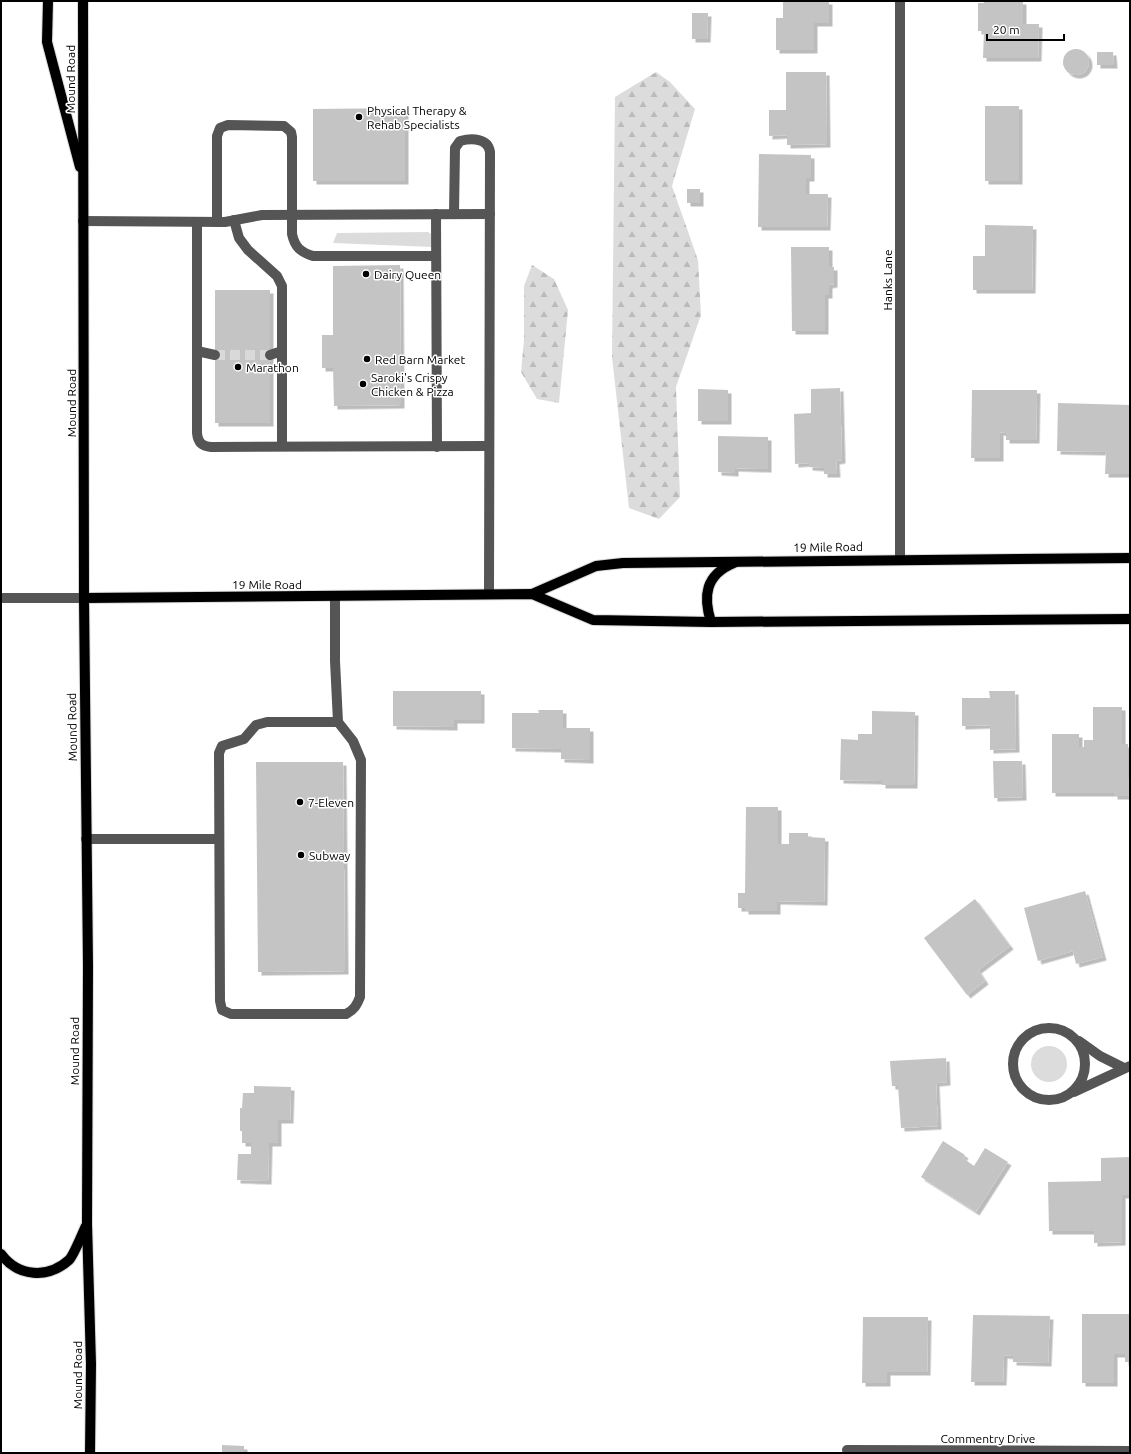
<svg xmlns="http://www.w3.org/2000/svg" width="1131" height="1454" font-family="Ubuntu,sans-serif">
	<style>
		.green { fill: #dcdcdc }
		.forest { fill: url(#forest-firs) }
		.building { fill: #c4c4c4; filter: url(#shadow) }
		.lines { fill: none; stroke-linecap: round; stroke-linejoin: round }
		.minor-tunnel { stroke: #d9d9d9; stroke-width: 10; stroke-dasharray: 10 5; stroke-linecap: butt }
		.major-casing { stroke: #dbdbdb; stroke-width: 12 }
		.minor { stroke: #555; stroke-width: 10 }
		.major { stroke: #000; stroke-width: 10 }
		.poi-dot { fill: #000; stroke: #fff; stroke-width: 1.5 }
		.labels { text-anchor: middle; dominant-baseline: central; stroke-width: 3; stroke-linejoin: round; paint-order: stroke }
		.street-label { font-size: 12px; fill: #000; stroke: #fff }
		.poi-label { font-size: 12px; fill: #000; stroke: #fff; text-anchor: start }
	</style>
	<defs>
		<pattern id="forest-firs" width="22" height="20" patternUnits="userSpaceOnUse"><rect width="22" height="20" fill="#dcdcdc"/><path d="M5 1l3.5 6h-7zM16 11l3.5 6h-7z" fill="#bbb"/></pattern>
		<filter id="shadow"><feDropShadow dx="3.5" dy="3.5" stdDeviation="0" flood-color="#0004"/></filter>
	</defs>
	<rect width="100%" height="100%" fill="#fff"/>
	<!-- green -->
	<g class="green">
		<path d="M428 232 431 234 433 247 333 243 337 233Z"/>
		<circle cx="1049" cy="1064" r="18"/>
	</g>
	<!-- forest -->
	<g class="forest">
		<path d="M656 72 670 82 695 109 672 186 698 260 701 315 676 387 680 497 659 519 629 508 612 357 615 97Z"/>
		<path d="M532 265 554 279 568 310 559 403 537 399 521 372 524 340V286Z"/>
	</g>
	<!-- building -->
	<g class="building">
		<path d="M783 1H829V23H814V50H776V18H783Z"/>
		<path d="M984 1H1023V24H1039L1038 58H983L984 31H978V3H984Z"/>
		<path d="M692 13H708L707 39H692Z"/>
		<circle cx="1076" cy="62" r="13"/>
		<path d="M1097 52H1113L1114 65H1097Z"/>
		<path d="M786 72H826L827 144 787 145V135L769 136V110H786Z"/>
		<rect x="985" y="106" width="34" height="75"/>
		<path d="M405 108V181H313V109Z"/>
		<path d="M759 154 811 155V178H806V194H828L827 227H758Z"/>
		<rect x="687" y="189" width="13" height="14"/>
		<path d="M985 225 1033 226 1032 290H973V256H985Z"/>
		<path d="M791 247H829V267H834V284L829 285V295H825V331H792Z"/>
		<path d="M400 265 401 405 334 406 333 368H322V335H333V266Z"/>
		<rect x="215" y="290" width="55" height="133"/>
		<path d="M840 388 842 460 836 461 837 474H824V468L809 467V463L795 464 794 414 811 413V389Z"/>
		<path d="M698 389 728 390V421H698Z"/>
		<path d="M972 390H1037L1036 440H1006V433L1000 432V458H971Z"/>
		<path d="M1058 403 1130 405V474H1105L1106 452 1057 451Z"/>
		<path d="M718 436 768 437V469L735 468V473L718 472Z"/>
		<path d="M393 691H481V720H454V727L393 726Z"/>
		<path d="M989 691H1015L1016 749 990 750V725L962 726V698H990Z"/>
		<path d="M1093 707H1122V744H1128V778H1130V794L1128 796H1114V793H1052V734H1079V747H1084V740H1093Z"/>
		<path d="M538 710H563V728H590V760L561 759V749L512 748V713H539Z"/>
		<path d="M872 711 915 712 914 785H882V781L840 780 841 739 858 740V734H872Z"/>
		<path d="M993 761H1022L1023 797 994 798Z"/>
		<path d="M256 762H343L345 971 258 972Z"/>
		<path d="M746 807H778V844H789V833H808V837L825 838 824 902 777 901V911H745V908H738V893H745Z"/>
		<path d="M1085 891 1103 957 1076 964 1073 951 1038 961 1024 908Z"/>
		<path d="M975 899 1010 946 978 970 985 981 967 995 924 938Z"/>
		<path d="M946 1058 947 1082 936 1083 938 1126 901 1128 898 1086H892L890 1061Z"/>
		<path d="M254 1086 291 1087 290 1120H278V1143H269L268 1181 237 1180 238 1154H251V1143H242V1131H240V1108H242L243 1093H254Z"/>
		<path d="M943 1141 965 1155 963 1158 974 1166 985 1148 1008 1162 976 1212 921 1177Z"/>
		<path d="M1130 1157V1195H1122V1242L1094 1243V1231H1049L1048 1182 1101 1181V1158Z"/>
		<path d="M1082 1314H1130V1362H1125V1354H1114V1383H1082Z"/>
		<path d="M973 1315 1050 1316 1048 1363 1013 1362V1356L1004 1355 1003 1382H971Z"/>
		<path d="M863 1317H928L927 1372H887V1383H862Z"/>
		<path d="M222 1445 244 1446V1453H222Z"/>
	</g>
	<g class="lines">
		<!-- minor-tunnel -->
		<path class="minor-tunnel" d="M215 355H270"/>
		<!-- major casing -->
		<g class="major-casing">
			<g id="major">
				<path d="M48 1 47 42 80 167"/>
				<path d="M83 1 84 598 88 966 87 1224 91 1364 90 1453"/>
				<path d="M532 594 596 566 623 563 1130 558"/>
				<path d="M84 598 532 594 593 620 711 622 1130 619"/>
				<path d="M711 622C703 596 705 575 734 563"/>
				<path d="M1 1254C18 1277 48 1279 69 1260 74 1255 82 1234 86 1226"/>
			</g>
		</g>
		<!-- minor -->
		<g class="minor">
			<path d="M900 1V560"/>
			<path d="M436 214 437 447"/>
			<path d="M454 214 455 148 460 141C472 138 488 138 490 152L489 594"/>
			<path d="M234 220 239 238 248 250 277 276 282 286V446"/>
			<path d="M83 221 225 222 262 215 490 214"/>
			<path d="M197 222V433C198 443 202 446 211 447L489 446"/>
			<path d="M217 222V136L220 128 228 125 284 126 291 132 292 137V234C295 248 301 252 313 256H436"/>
			<path d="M197 351 215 355"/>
			<path d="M270 355 282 351"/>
			<path d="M335 596V661L338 722 353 741 361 760 360 997C357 1005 354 1010 346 1014H231L222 1010 220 1001 219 753 222 746 244 739 256 725 267 722H338"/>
			<path d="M1 598H84"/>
			<path d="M86 839H219"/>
			<circle cx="1049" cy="1064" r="36"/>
			<path d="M1079 1041 1100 1056 1124 1068"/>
			<path d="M1074 1092 1130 1066"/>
			<path d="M847 1450 1130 1451"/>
		</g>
		<!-- major -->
		<use href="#major" class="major"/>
	</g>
	<!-- markers -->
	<g class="poi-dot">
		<circle cx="359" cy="117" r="4"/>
		<circle cx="366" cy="274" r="4"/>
		<circle cx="367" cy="359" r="4"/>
		<circle cx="238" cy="367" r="4"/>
		<circle cx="363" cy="384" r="4"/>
		<circle cx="300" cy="802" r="4"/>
		<circle cx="301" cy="855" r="4"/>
	</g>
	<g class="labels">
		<!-- street labels -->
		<g class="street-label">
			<text transform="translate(70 79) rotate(-90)">Mound Road</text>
			<text transform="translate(887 280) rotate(-90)">Hanks Lane</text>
			<text transform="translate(71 403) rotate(-90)">Mound Road</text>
			<text transform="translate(828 547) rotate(-1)">19 Mile Road</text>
			<text x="267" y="584">19 Mile Road</text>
			<text transform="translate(72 727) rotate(-91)">Mound Road</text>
			<text transform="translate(74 1051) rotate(-90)">Mound Road</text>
			<text transform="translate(77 1375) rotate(-90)">Mound Road</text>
			<text x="988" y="1438">Commentry Drive</text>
		</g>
		<!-- poi labels -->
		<g class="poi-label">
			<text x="367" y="110">Physical Therapy &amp;<tspan x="367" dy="14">Rehab Specialists</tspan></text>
			<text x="374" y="274">Dairy Queen</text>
			<text x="375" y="359">Red Barn Market</text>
			<text x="246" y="367">Marathon</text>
			<text x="371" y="377">Saroki's Crispy<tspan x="371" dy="14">Chicken &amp; Pizza</tspan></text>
			<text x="308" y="802">7-Eleven</text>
			<text x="309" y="855">Subway</text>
		</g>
	</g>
	<!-- border -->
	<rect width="1131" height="1454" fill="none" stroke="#000000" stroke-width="4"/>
	<!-- scale -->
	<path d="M987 34v6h77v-6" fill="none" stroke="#000000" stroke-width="2"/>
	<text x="993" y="34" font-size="12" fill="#000000" stroke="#ffffff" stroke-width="3" paint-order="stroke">20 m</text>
</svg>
